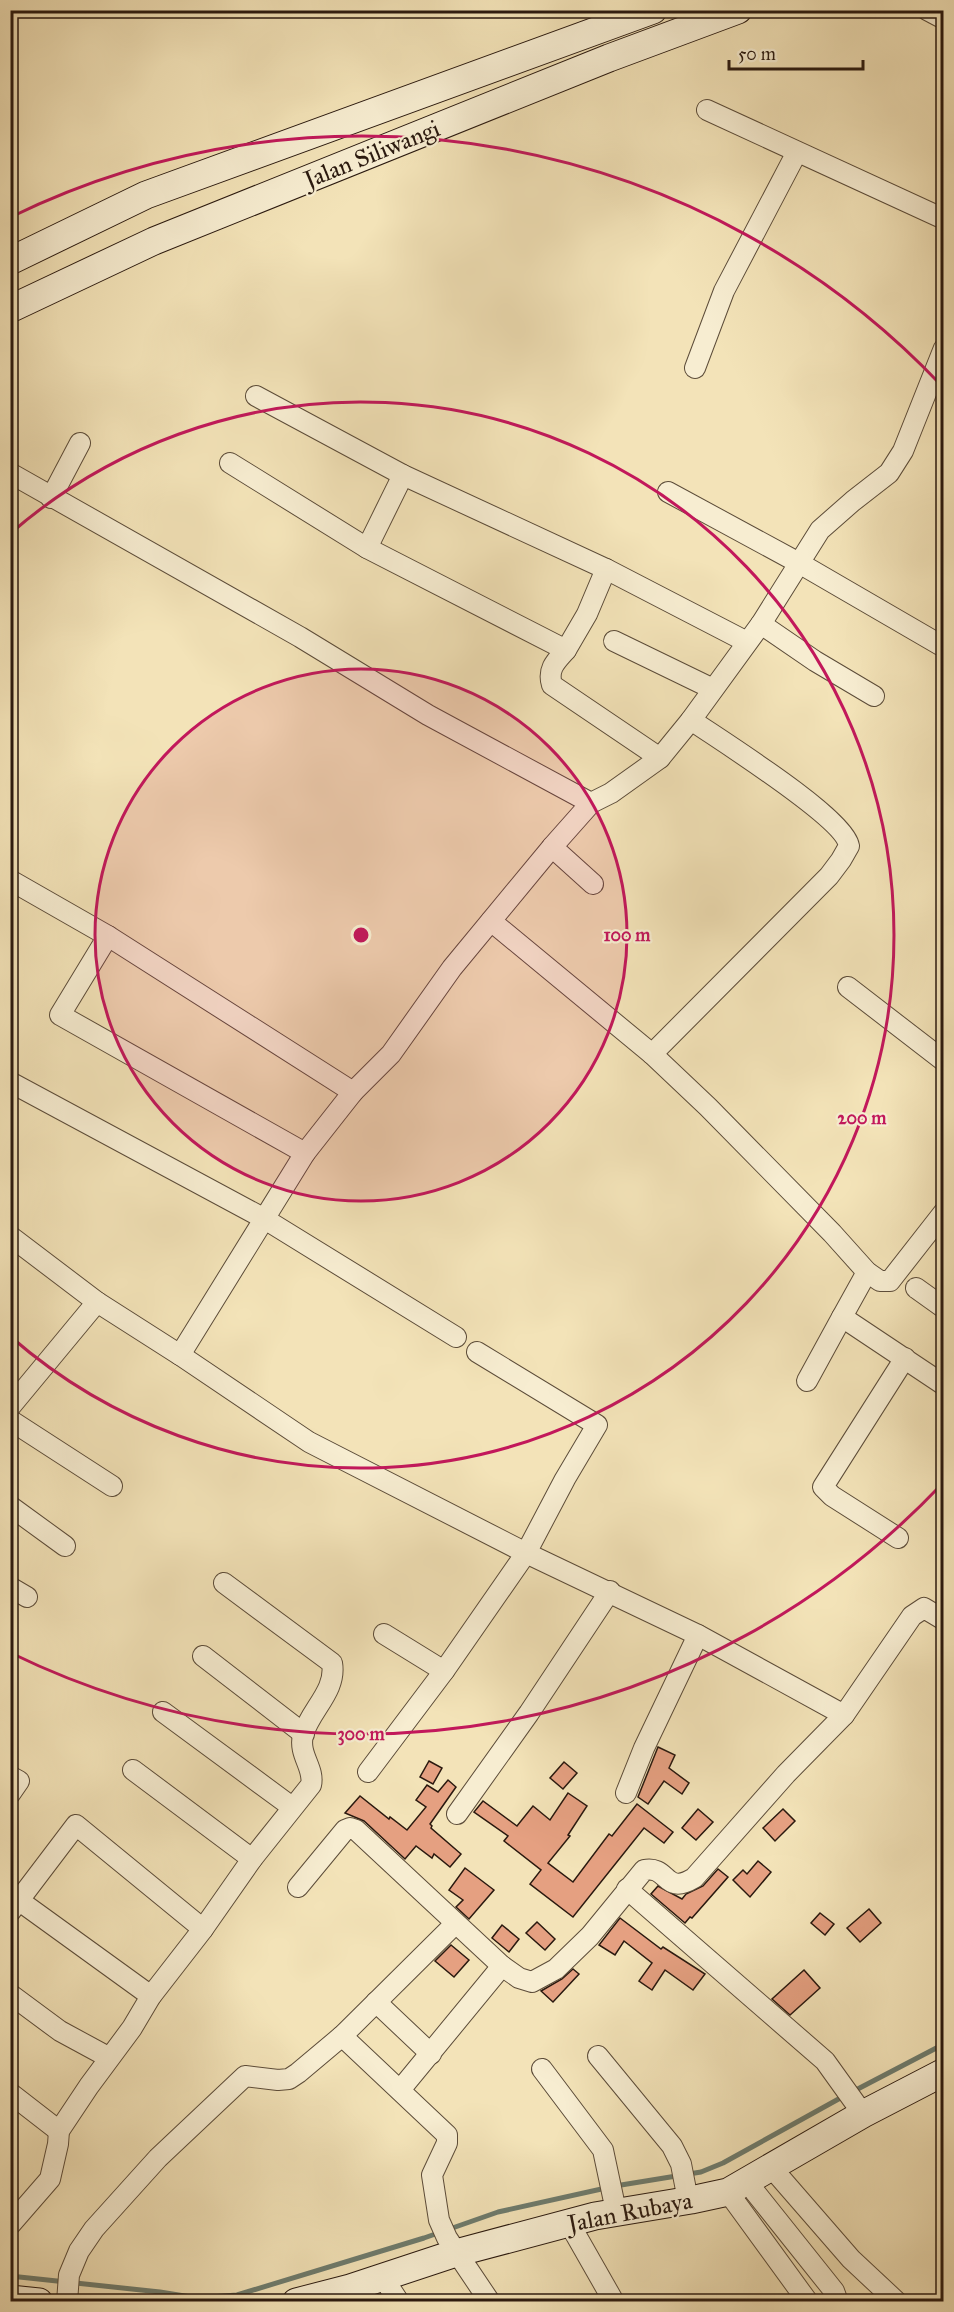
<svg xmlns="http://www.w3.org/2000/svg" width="954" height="2312" font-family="'IM FELL Great Primer',serif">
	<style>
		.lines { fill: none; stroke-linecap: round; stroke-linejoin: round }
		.stream { stroke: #6e7c6e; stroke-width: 5 }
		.building { fill: #e5a081; stroke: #2a190f; stroke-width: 1.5 }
		.street-casing { stroke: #5c4c39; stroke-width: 22 }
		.secondary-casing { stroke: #2a190f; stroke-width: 29 }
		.street { stroke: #f7edd1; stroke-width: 20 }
		.secondary { stroke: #f7edd1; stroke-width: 27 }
		.ring { fill: none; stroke: #c2185b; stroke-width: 3 }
		.labels { text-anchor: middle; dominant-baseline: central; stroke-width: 4.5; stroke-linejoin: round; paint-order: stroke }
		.street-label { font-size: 24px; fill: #2a190f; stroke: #f7edd1 }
		.centre { fill: #c2185b; stroke: #f7edd1; stroke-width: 3 }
		.ring-label { font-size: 18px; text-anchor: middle; font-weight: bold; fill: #c2185b; stroke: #f7edd1; stroke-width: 4.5; stroke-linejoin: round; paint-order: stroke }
	</style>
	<rect width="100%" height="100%" fill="#f3e3b8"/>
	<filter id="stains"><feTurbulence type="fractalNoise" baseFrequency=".00333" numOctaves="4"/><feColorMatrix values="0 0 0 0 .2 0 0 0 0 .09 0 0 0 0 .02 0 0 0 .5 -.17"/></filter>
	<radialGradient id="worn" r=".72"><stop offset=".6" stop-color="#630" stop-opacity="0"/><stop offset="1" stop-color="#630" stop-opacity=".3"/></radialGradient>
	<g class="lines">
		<!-- stream -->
		<g class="stream">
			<path d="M852 2092 944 2044"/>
			<path d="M615 2186 701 2172 723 2163 844 2096"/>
			<path d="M10 2276 160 2292 197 2298 237 2295 424 2238 498 2212 606 2188"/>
		</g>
	</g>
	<!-- building -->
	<g class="building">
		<path d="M658 1747 675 1755 669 1768 689 1783 682 1794 664 1781 648 1804 638 1797Z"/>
		<path d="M429 1761 442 1768 433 1784 420 1777Z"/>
		<path d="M564 1762 577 1773 563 1789 550 1778Z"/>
		<path d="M448 1780 456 1787 430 1824 432 1826 431 1828 461 1854 450 1867 434 1854 432 1858 416 1846 405 1859 364 1821 345 1813 360 1796 389 1819 390 1817 407 1830 426 1807 416 1800 427 1785 438 1792Z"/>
		<path d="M568 1793 587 1806 568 1835 570 1836 548 1863 573 1882 609 1834 612 1836 637 1804 673 1832 664 1843 644 1828 573 1917 530 1884 541 1870 504 1841 508 1836 474 1812 483 1801 517 1826 533 1806 550 1820Z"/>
		<path d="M698 1809 713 1822 696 1840 682 1828Z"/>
		<path d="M783 1809 795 1821 775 1841 763 1828Z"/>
		<path d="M758 1861 771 1872 750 1897 733 1880 743 1870 747 1874Z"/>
		<path d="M465 1868 494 1890 469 1919 456 1907 463 1900 449 1890Z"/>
		<path d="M718 1869 728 1877 692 1918 690 1917 685 1923 651 1894 658 1886 682 1899 686 1894 703 1886Z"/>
		<path d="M869 1909 881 1923 860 1942 847 1928Z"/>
		<path d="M820 1913 834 1924 825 1935 811 1923Z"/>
		<path d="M620 1918 661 1949 663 1947 705 1974 693 1990 665 1970 652 1990 639 1981 652 1963 624 1941 615 1955 599 1945Z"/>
		<path d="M537 1922 555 1939 545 1950 526 1933Z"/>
		<path d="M502 1925 519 1939 509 1952 492 1938Z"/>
		<path d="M451 1945 469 1960 454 1977 435 1961Z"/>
		<path d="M573 1969 579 1974 553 2002 541 1991 562 1979Z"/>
		<path d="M804 1970 820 1988 790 2015 772 1999Z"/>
	</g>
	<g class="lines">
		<!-- street casing -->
		<g class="street-casing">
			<g id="street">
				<path d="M927 10 944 19"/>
				<path d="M707 110 944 219"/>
				<path d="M695 368 724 291 797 152"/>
				<path d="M256 396 403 475 606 569 747 642"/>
				<path d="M230 463 367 548 566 650C556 661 547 669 552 685L660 758"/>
				<path d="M10 473 300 637 428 715 591 803 611 793 660 758 691 720 761 624 820 530 853 501 889 473 903 451 944 348"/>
				<path d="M668 492 799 563 942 646"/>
				<path d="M51 498 80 443"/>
				<path d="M367 548 403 475"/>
				<path d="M761 624 815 661 874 696"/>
				<path d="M614 641 713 689"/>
				<path d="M566 650 587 614 606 569"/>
				<path d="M552 847 593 884"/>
				<path d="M10 880 108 936 353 1092"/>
				<path d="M491 921 652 1054 829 876 841 860 849 846C845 818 720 740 691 720"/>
				<path d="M108 936 60 1015 305 1153"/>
				<path d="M848 987 944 1061"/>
				<path d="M652 1054 708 1107 832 1233 867 1272 880 1281H890L944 1212"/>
				<path d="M10 1082 263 1218 456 1337"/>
				<path d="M10 1236 97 1302 180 1355 309 1442 526 1553 698 1635 844 1715"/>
				<path d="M867 1272 842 1317 944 1385"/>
				<path d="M916 1288 944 1308"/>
				<path d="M180 1355 305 1153 353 1092 391 1054 452 968 552 847 591 803"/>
				<path d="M807 1381 842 1317"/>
				<path d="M10 1407 97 1302"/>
				<path d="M10 1420 112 1486"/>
				<path d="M10 1506 65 1546"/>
				<path d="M898 1538 832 1496 823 1487 905 1358"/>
				<path d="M10 1587 27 1597"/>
				<path d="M384 1634 444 1671 526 1553 565 1479 597 1425 477 1352"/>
				<path d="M203 1656 304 1734"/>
				<path d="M163 1712 292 1807"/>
				<path d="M133 1770 252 1859"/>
				<path d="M368 1772 444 1671"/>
				<path d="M10 1776 19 1781 10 1794"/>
				<path d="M626 1793 644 1748 698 1635"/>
				<path d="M457 1814 529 1713 610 1591"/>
				<path d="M298 1887 345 1830 350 1828 356 1830 502 1966 519 1978 532 1982 556 1969 590 1936 644 1870C669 1865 664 1896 694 1878L786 1774 844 1715 912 1616 924 1608 944 1620"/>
				<path d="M627 1889 825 2061 863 2114"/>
				<path d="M10 1894 151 1996"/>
				<path d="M10 1912 76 1825 203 1929"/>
				<path d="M10 1994 60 2031 108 2057"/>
				<path d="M376 2002 431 2054"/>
				<path d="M342 2036 447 2135V2143L432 2175 439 2220 447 2238 490 2302"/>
				<path d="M598 2056 672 2146 681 2164 686 2190 691 2200"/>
				<path d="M542 2069 603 2150 616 2211"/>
				<path d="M400 2090 502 1966"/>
				<path d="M10 2093 59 2131"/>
				<path d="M771 2167 851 2259 897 2302"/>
				<path d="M747 2182 834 2291 838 2302"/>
				<path d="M728 2192 808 2302"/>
				<path d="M569 2223 614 2302"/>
				<path d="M10 2225 50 2179 58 2144 59 2131 89 2086 132 2028 151 1996 203 1929 252 1859 311 1785C315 1768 298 1755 303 1735 310 1710 337 1691 332 1663L224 1583"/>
				<path d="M382 2276 399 2302"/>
				<path d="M67 2302 69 2275 79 2251 94 2229 158 2158 245 2076 278 2080 289 2079 298 2073 342 2036 455 1924"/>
			</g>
		</g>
		<!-- secondary casing -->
		<g class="secondary-casing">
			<g id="secondary">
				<path d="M10 261 146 195 653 10"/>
				<path d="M10 309 154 241 609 58 738 10"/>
				<path d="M10 2299 39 2302"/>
				<path d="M296 2302 350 2288 456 2253 595 2216 691 2200 728 2192 863 2114 944 2072"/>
			</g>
		</g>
		<!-- street -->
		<use href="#street" class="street"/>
		<!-- secondary -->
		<use href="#secondary" class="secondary"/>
	</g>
	<!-- distance rings -->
	<circle cx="361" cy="935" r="266" fill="#c2185b" fill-opacity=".12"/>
	<g class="ring">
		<circle cx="361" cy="935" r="266"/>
		<path d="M11 533A533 533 0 1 1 11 1337"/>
		<path d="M941 1485A799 799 0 0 1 11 1653M11 217A799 799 0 0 1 941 385"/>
	</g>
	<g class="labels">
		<!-- street labels -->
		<g class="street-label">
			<text transform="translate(372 154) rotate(-22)">Jalan Siliwangi</text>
			<text transform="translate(630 2212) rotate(-11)">Jalan Rubaya</text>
		</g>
	</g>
	<circle cx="361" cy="935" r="9" class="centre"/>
	<g class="ring-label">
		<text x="627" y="941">100 m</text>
		<text x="862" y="1124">200 m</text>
		<text x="361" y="1740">300 m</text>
	</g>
	<!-- margin -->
	<rect width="954" height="2312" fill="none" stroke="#f3e3b8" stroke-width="36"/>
	<rect x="12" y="12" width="930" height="2288" fill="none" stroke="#2a190f" stroke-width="3"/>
	<rect x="18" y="18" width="918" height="2276" fill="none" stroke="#2a190f" stroke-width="1.5"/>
	<!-- scale -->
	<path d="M729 60v9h134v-9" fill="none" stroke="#2a190f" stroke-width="3"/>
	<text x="738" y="60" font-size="18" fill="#2a190f" stroke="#f7edd1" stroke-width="4.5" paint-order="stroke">50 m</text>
	<rect width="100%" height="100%" filter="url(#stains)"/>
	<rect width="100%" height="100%" fill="url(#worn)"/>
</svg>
